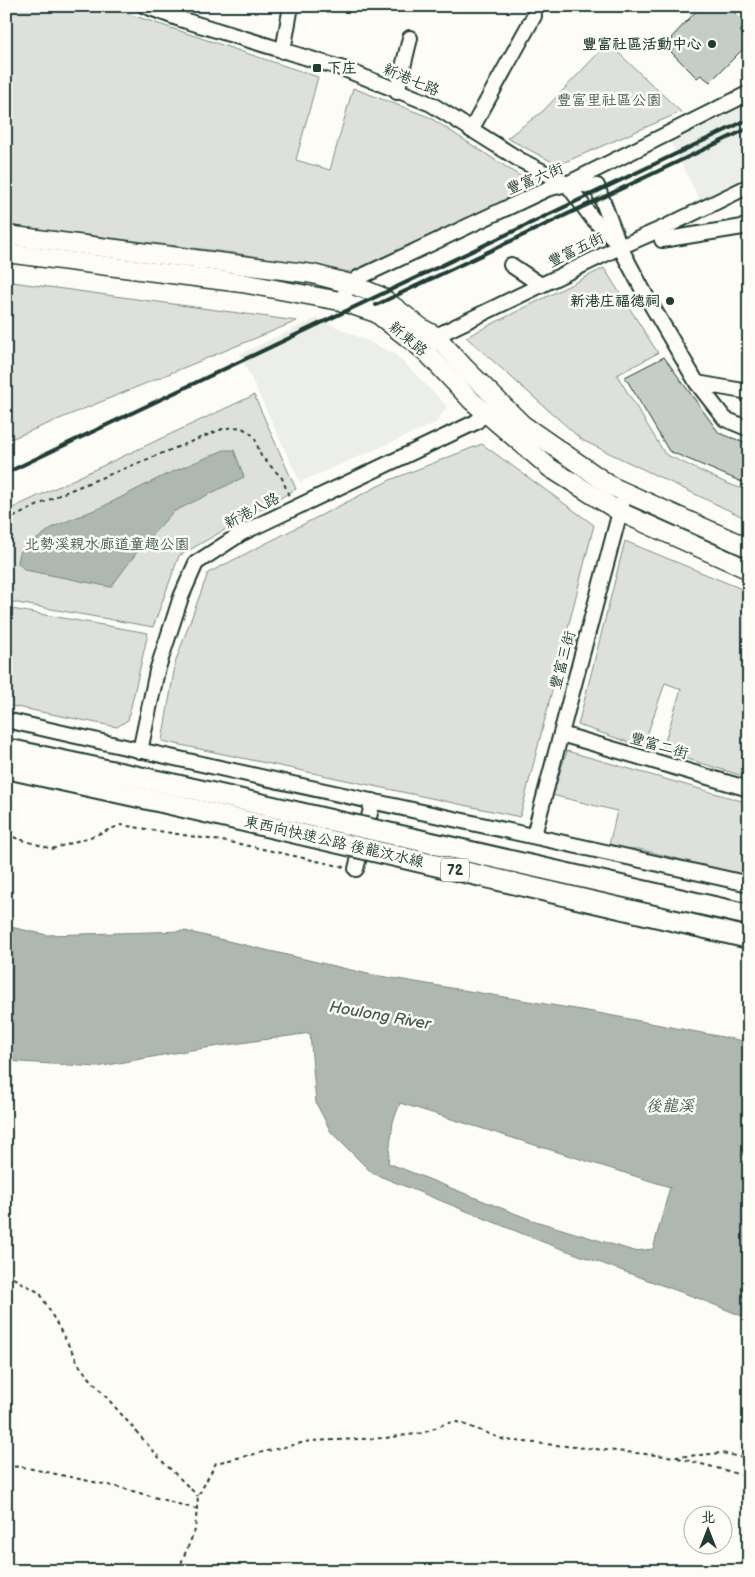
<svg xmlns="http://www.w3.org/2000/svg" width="755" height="1577" font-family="'Balsamiq Sans','LXGW WenKai TC',sans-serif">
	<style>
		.built { fill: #eceee9 }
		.green { fill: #dde0db; stroke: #7e8e88 }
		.water { fill: #aeb8b1; stroke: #75877f; fill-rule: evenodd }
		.building { fill: #c6cdc7; stroke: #1f3d34 }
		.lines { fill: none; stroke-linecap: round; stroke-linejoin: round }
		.minor-casing { stroke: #1f3d34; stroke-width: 18 }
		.major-casing { stroke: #1f3d34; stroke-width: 21 }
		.highway-casing { stroke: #1f3d34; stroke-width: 24 }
		.path { stroke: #1f3d34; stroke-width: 2; stroke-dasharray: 4 4; stroke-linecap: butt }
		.minor { stroke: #fdfcf7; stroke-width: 14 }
		.major { stroke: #fdfcf7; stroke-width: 18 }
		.highway { stroke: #fdfcf7; stroke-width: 20 }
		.rail { stroke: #1f3d34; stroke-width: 4 }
		.highway-bridge-casing { stroke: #1f3d34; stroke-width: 24; stroke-linecap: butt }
		.highway-bridge { stroke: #fdfcf7; stroke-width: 20 }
		.poi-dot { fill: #1f3d34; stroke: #fdfcf7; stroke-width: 2 }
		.labels { text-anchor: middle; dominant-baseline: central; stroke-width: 5; stroke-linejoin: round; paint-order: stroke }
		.shield { fill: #fdfcf7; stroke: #62766e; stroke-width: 1 }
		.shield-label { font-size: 14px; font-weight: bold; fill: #1f3d34 }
		.poi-label { font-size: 15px; font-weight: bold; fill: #1f3d34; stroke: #fdfcf7; text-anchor: end }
		.street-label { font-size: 15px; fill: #1f3d34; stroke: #fdfcf7 }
		.park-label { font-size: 15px; fill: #455e55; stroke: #fdfcf7 }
		.water-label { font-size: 16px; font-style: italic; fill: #435c53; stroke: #fdfcf7 }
	</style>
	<rect width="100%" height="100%" fill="#fdfcf7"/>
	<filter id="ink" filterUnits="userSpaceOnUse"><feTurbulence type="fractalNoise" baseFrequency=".02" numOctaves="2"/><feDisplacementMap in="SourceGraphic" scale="10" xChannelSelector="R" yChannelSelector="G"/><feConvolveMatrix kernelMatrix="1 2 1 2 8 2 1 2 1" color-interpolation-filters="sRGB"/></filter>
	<g filter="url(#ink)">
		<!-- built -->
		<g class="built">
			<path d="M749 100V176L700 200 669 139Z"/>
			<path d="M317 318 395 354 447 406 436 423 300 482 240 354Z"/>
		</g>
		<!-- green -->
		<g class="green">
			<path d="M6 6H105L318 77 296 160 330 170 353 88 429 117 537 187 351 272 234 253 6 225Z"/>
			<path d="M608 43 681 112 558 165 507 138 543 111Z"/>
			<path d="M604 268 658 353 617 375 665 454 726 483 749 491V520L582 440 466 337Z"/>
			<path d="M6 281 12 282 297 321 6 441Z"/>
			<path d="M254 395 296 489 179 556 153 627 6 601V511Z"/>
			<path d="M482 444 594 525 520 817 162 741 176 660 208 573 390 480Z"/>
			<path d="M625 541 749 592V778L662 751 681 689 665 683 643 747 578 725Z"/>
			<path d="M6 608 148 633 128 720 117 727 6 705Z"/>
			<path d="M567 751 749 803V877L639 849H617L609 845 617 811 552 795Z"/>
		</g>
		<!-- water -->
		<g class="water">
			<path d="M224 450H234L244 477 173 512 140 548 111 587 25 570 18 563 20 552 53 527 104 506 163 476Z"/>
			<path d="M6 926 47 935 185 931 368 974 593 1012 749 1042V1319L700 1299 543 1242 372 1173 331 1132 316 1103 310 1033 185 1051 97 1067 6 1061ZM400 1103 670 1187 653 1249 634 1251 529 1219 388 1163 393 1122Z"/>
		</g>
		<!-- building -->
		<g class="building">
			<path d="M701 6H728L747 25 740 31 749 40V43L710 82 701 75 697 78 671 52 677 45 671 38Z"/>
			<path d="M664 357 719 433 749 444V485L669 451 625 377Z"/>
		</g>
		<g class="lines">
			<!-- minor casing -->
			<g class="minor-casing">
				<g id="minor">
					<path d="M145 6 180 19 344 69 431 104 520 160 567 184 597 186 620 247 646 296 697 383 725 419 749 429"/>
					<path d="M283 51 291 6"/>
					<path d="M397 92 410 38"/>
					<path d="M471 130 534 16"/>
					<path d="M567 184 592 218 616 242"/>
					<path d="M661 229 662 240 749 226"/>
					<path d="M511 265 541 285"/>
					<path d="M340 301 351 284 358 278 547 189 567 184 749 93"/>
					<path d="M426 352 436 336 620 247 661 229 749 186"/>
					<path d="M697 383 749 392"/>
					<path d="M6 720C253 777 501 828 749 884"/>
					<path d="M561 734 749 789"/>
					<path d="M140 751 157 671 181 597 196 563 242 533 476 422 492 406"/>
					<path d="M534 835 625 493"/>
					<path d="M356 869 373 801"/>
				</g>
			</g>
			<!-- major casing -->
			<g class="major-casing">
				<g id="major">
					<path d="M6 235 313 274 351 284 380 296 423 329 436 336 465 368 523 425 611 486 749 548"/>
					<path d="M6 253 242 283 340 301 376 313 426 352 472 401 550 468 620 512 749 570"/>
				</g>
			</g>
			<!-- highway casing -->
			<g class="highway-casing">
				<g id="highway">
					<path d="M6 749 167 783"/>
					<path d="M6 768 162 802"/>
				</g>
			</g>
			<!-- path -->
			<g class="path">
				<path d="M6 521 61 494 225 428 241 427 254 436 261 456 282 478 289 496"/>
				<path d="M6 835 52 849 93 836 121 825 240 844 344 867"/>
				<path d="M6 1274 40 1293 81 1368 162 1461 198 1496"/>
				<path d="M678 1458 728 1471 749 1478"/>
				<path d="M6 1466 23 1467 122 1488 196 1509"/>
				<path d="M180 1571 182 1561 195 1530 198 1496 216 1463 310 1441 385 1438 423 1433 447 1423 458 1422 505 1440 676 1457 722 1453 749 1459"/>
			</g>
			<!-- minor -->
			<use href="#minor" class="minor"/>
			<!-- major -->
			<use href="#major" class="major"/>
			<!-- highway -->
			<use href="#highway" class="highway"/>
			<!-- rail -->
			<g class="rail">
				<path d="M376 305 749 128"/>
				<path d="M6 473 749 119"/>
			</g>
			<!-- highway-bridge casing -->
			<g class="highway-bridge-casing">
				<g id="highway-bridge">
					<path d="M167 783 749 915"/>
					<path d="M162 802 749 938"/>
				</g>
			</g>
			<!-- highway-bridge -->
			<use href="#highway-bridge" class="highway-bridge"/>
		</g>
	</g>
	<!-- markers -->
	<g class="poi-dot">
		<circle cx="712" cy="44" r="5"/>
		<rect x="312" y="63" width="10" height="10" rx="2.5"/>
		<circle cx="670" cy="301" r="5"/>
	</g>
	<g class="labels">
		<!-- shield labels -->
		<rect class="shield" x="441" y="858.5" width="28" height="23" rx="4"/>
		<g class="shield-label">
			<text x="455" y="870">72</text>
		</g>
		<!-- poi labels -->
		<g class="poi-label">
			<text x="702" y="44">豐富社區活動中心</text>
			<text x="327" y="68" text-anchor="start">下庄</text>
			<text x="660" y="301">新港庄福德祠</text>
		</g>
		<!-- street labels -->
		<g class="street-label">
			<text transform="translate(411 80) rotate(23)">新港七路</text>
			<text transform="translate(535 179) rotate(-22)">豐富六街</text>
			<text transform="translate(576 250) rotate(-26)">豐富五街</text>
			<text transform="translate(408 339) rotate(40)">新東路</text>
			<text transform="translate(252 511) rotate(-28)">新港八路</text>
			<text transform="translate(563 660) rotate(-75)">豐富三街</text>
			<text transform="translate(659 746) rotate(16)">豐富二街</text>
			<text transform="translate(334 842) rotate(13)">東西向快速公路 後龍汶水線</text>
		</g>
		<!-- park labels -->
		<g class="park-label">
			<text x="609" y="100">豐富里社區公園</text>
			<text x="107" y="544">北勢溪親水廊道童趣公園</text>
		</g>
		<!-- water labels -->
		<g class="water-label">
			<text transform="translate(380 1016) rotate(10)">Houlong River</text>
			<text x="670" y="1106">後龍溪</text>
		</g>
	</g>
	<!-- margin -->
	<rect width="755" height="1577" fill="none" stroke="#fdfcf7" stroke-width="25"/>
	<rect x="12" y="12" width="730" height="1552" fill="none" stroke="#1f3d34" stroke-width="2" filter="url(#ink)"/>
	<!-- north arrow -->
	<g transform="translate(708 1530)"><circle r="24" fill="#fdfcf7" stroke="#a4b0a9"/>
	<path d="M0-4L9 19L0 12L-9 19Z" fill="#1f3d34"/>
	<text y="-8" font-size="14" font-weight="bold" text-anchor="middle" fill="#1f3d34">北</text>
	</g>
</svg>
